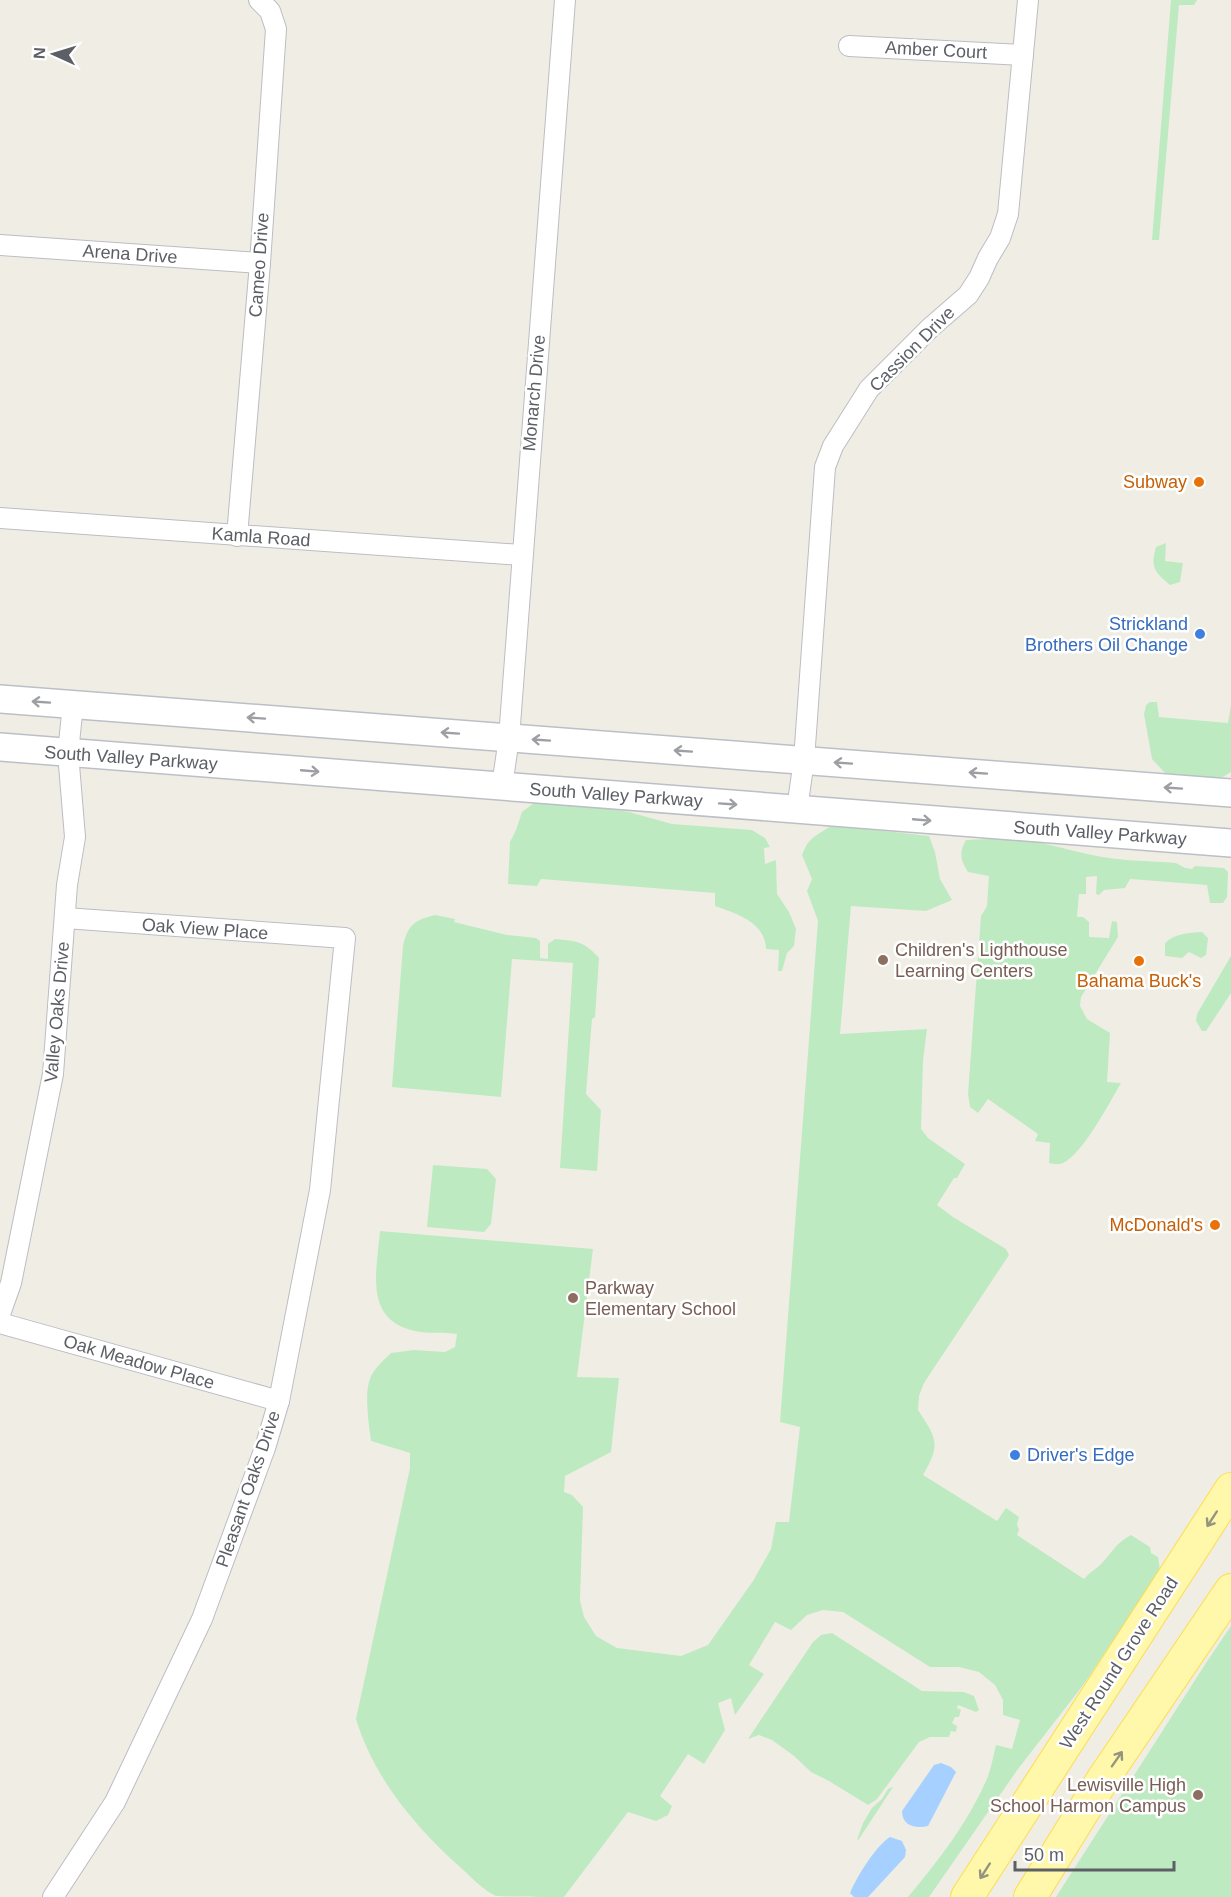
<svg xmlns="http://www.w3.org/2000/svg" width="1231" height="1897" font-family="Helvetica,sans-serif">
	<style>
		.green { fill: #beeac2 }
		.water { fill: #a5d0ff }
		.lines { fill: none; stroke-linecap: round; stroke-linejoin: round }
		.minor-casing { stroke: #bcbdc4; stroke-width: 22 }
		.secondary-casing { stroke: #bcbfc6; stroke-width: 30 }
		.primary-casing { stroke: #fedc4e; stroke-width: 34 }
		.minor { stroke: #fff; stroke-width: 20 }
		.secondary { stroke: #fff; stroke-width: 27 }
		.primary { stroke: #fff8aa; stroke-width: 32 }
		.oneway { stroke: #9d9fa3 }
		.oneway2 { stroke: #95957e }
		.food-dot { fill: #e8710a; stroke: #fff; stroke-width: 2 }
		.shop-dot { fill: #3f7fe0; stroke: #fff; stroke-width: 2 }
		.education-dot { fill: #8d6e63; stroke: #fff; stroke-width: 2 }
		.labels { text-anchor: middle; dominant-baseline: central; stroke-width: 5; stroke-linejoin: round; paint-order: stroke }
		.street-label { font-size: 18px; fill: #5c5f66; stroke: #fff }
		.food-label { font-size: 18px; fill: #c56008; stroke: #fff; text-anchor: end }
		.shop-label { font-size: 18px; fill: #366cbe; stroke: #fff; text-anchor: end }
		.education-label { font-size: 18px; fill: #785e54; stroke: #fff; text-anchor: start }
	</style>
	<rect width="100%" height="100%" fill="#f0eee4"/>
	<!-- green -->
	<g class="green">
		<path d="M1171 0H1197L1194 5H1179L1159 240H1152Z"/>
		<path d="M1166 543 1165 561 1183 563 1180 582 1170 585C1155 572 1150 568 1156 547Z"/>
		<path d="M1150 702H1157L1159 717 1228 723 1231 705V772L1221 778 1166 774 1152 759 1144 714 1146 705Z"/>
		<path d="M534 803 598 807 629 812 672 824 752 830 765 838 770 847 764 848 765 864 776 860 777 894 789 912 796 929 794 946 787 953 782 971H778L779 950 766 949C765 922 737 914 715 906V893L541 879 537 886 508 884 510 842 516 830 522 812Z"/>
		<path d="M832 825 929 836 935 852 940 879 952 900 926 911 851 906 840 1034 927 1029 923 1061 921 1129 928 1138 965 1164 957 1178H954L937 1205 953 1217 1006 1249 1009 1255 924 1383 919 1396 918 1410C937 1439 941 1444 923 1475L997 1521 1006 1508 1019 1517 1017 1524 1019 1530 1017 1535 1084 1579C1089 1573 1094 1570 1099 1566 1112 1554 1114 1544 1131 1535L1150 1547 1151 1553 1158 1557 1160 1570 1084 1684 1018 1769 929 1897H908C938 1861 967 1824 986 1781 991 1770 993 1757 996 1745L1012 1749 1020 1720 1003 1715V1700L995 1685 979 1672 959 1667H930L843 1612 823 1610 807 1615 791 1630 775 1622 749 1665 764 1674 735 1715 731 1698 718 1703 725 1730 704 1764 688 1754 660 1796 672 1806 668 1815 656 1821 628 1812 564 1897C551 1897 505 1897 496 1896 482 1889 471 1877 460 1867 415 1827 374 1778 356 1719L410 1468V1453L371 1441C369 1426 364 1393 370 1379 373 1369 384 1360 391 1353L414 1350 445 1352 455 1347 457 1334C444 1332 429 1334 415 1331 363 1320 377 1270 380 1231L593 1249 577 1377 619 1378 611 1452 565 1476 564 1492 572 1495 583 1507 580 1600 584 1617 596 1636 617 1648 681 1656 708 1645 753 1581 771 1549 776 1522H789L800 1427 780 1422 818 921 807 891 812 879 802 855C809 836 817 836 832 825Z"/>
		<path d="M1007 838C1039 840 1069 851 1102 857 1126 861 1151 861 1176 863L1185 868 1192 869 1195 866 1224 868 1228 872 1227 897 1223 903H1210L1207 885 1130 879 1125 888 1104 890 1099 895 1096 894 1097 876 1086 877V894H1079L1077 917H1083L1089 922V937L1109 938 1112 921 1117 922 1118 937 1081 997 1080 1006 1087 1019 1110 1033 1107 1082 1121 1083C1110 1102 1082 1155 1063 1163 1059 1165 1054 1164 1049 1163L1050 1143 1035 1141 1038 1134 988 1099 978 1113 970 1107 968 1094 981 916 987 906 989 876 968 872C960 860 959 852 966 840Z"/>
		<path d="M435 915 455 919 454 922 507 935 536 938 540 941V958L548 959V944L555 939C576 941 584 941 599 958L595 1017 592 1019 586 1094 601 1110 597 1171 560 1168 573 963 512 959 501 1097 392 1087 403 946C408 925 414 920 435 915Z"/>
		<path d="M1202 932 1208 938 1206 955 1201 958 1189 952 1182 958 1165 956V943C1175 933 1189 933 1202 932Z"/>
		<path d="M1231 956V993L1206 1031H1202L1196 1021 1197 1014Z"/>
		<path d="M433 1165 487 1169 496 1179 491 1224 484 1232 427 1227Z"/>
		<path d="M1231 1626V1897H1056L1206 1663Z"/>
		<path d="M832 1633 922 1691 964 1692 974 1696 979 1710 976 1712 958 1705 957 1708 961 1710 959 1717H955L952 1723 957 1726 956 1732 951 1731 949 1737H930L919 1742 877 1799 868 1805 829 1781 811 1772 794 1756 772 1740 759 1735 748 1739 813 1642 821 1635Z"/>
		<path d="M893 1787 859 1839 857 1840 863 1823 872 1808 882 1799 888 1789Z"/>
	</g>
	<!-- water -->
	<g class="water">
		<path d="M941 1763 951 1767 956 1772 928 1826C916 1829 902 1826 902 1811L934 1765Z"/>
		<path d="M890 1837 902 1841 906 1850 905 1857 868 1897H854L850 1893C857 1876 875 1847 890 1837Z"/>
	</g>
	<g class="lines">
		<!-- minor casing -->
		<g class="minor-casing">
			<g id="minor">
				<path d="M849 46 1023 55"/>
				<path d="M0 245 260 263"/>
				<path d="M0 518 521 555"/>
				<path d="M237 536 260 263 276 29 270 11 259 0"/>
				<path d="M502 786 509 738 565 0"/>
				<path d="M797 809 804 760 825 467 833 446 869 389 930 328 968 295 979 278 988 258 1000 238 1008 214 1028 0"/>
				<path d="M0 1314 11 1283 53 1074 67 885 75 837 68 753 73 704"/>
				<path d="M0 1323 279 1401"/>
				<path d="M53 1897 115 1802 202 1619 265 1448 279 1401 320 1190 345 938 65 918"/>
			</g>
		</g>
		<!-- secondary casing -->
		<g class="secondary-casing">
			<g id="secondary">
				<path d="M0 699 1231 793"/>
				<path d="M0 747 1231 843"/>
			</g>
		</g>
		<!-- primary casing -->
		<g class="primary-casing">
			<g id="primary">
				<path d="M967 1897 1231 1489"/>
				<path d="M1030 1897 1103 1779 1231 1590"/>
			</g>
		</g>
		<!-- minor -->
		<use href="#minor" class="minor"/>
		<!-- secondary -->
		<use href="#secondary" class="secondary"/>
		<!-- primary -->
		<use href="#primary" class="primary"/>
	</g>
	<!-- one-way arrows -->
	<defs><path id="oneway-shaft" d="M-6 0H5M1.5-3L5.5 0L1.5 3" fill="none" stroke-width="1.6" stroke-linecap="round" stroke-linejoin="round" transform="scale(1.5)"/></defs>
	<g class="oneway">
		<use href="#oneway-shaft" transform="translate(41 702) rotate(-176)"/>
		<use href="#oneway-shaft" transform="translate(256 718) rotate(-176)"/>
		<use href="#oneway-shaft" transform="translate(450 733) rotate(-176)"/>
		<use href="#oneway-shaft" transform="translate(541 740) rotate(-176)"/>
		<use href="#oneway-shaft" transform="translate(683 751) rotate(-176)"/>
		<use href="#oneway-shaft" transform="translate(843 763) rotate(-176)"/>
		<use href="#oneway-shaft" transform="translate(310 771) rotate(5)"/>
		<use href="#oneway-shaft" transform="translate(978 773) rotate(-176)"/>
		<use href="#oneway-shaft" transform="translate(1173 788) rotate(-176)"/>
		<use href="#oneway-shaft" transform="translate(728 804) rotate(4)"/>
		<use href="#oneway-shaft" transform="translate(922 820) rotate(5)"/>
	</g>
	<g class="oneway2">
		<use href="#oneway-shaft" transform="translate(1212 1519) rotate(123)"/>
		<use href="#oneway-shaft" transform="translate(1117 1759) rotate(-55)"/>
		<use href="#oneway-shaft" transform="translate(985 1871) rotate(123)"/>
	</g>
	<!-- markers -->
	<g class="food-dot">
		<circle cx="1199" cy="482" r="6"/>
		<circle cx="1139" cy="961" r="6"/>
		<circle cx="1215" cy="1225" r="6"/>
	</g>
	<g class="shop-dot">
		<circle cx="1200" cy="634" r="6"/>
		<circle cx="1015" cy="1455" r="6"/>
	</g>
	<g class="education-dot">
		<circle cx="883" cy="960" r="6"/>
		<circle cx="573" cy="1298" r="6"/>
		<circle cx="1198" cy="1795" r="6"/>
	</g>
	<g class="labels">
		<!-- street labels -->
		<g class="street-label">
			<text transform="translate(936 50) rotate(3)">Amber Court</text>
			<text transform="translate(130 254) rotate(4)">Arena Drive</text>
			<text transform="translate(259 265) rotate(-86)">Cameo Drive</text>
			<text transform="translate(912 349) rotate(-45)">Cassion Drive</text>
			<text transform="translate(534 393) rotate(-85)">Monarch Drive</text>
			<text transform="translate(261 537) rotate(4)">Kamla Road</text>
			<text transform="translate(131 758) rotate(4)">South Valley Parkway</text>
			<text transform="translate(616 795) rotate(4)">South Valley Parkway</text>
			<text transform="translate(1100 833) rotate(4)">South Valley Parkway</text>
			<text transform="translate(205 929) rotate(4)">Oak View Place</text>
			<text transform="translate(57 1012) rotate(-85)">Valley Oaks Drive</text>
			<text transform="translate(139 1362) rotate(16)">Oak Meadow Place</text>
			<text transform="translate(248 1489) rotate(-71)">Pleasant Oaks Drive</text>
			<text transform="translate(1119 1663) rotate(-57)">West Round Grove Road</text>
		</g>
		<!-- food labels -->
		<g class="food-label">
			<text x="1187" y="482">Subway</text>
			<text x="1139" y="981" text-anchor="middle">Bahama Buck's</text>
			<text x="1203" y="1225">McDonald's</text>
		</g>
		<!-- shop labels -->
		<g class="shop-label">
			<text x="1188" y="624">Strickland<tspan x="1188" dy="21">Brothers Oil Change</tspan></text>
			<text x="1027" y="1455" text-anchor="start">Driver's Edge</text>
		</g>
		<!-- education labels -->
		<g class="education-label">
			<text x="895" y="950">Children's Lighthouse<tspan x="895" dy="21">Learning Centers</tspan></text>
			<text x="585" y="1288">Parkway<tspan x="585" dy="21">Elementary School</tspan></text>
			<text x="1186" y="1785" text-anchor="end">Lewisville High<tspan x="1186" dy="21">School Harmon Campus</tspan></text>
		</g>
	</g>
	<!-- north arrow -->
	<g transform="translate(54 54) rotate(274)" stroke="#ffffff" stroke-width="4.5" paint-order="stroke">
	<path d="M0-4.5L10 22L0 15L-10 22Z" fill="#5c5f66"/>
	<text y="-9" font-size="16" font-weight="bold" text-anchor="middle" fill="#5c5f66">N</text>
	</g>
	<!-- scale -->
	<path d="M1015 1861v9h159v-9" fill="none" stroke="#5c5f66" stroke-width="3"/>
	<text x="1024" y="1861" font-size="18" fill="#5c5f66" stroke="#ffffff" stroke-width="4.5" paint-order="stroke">50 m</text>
</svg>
